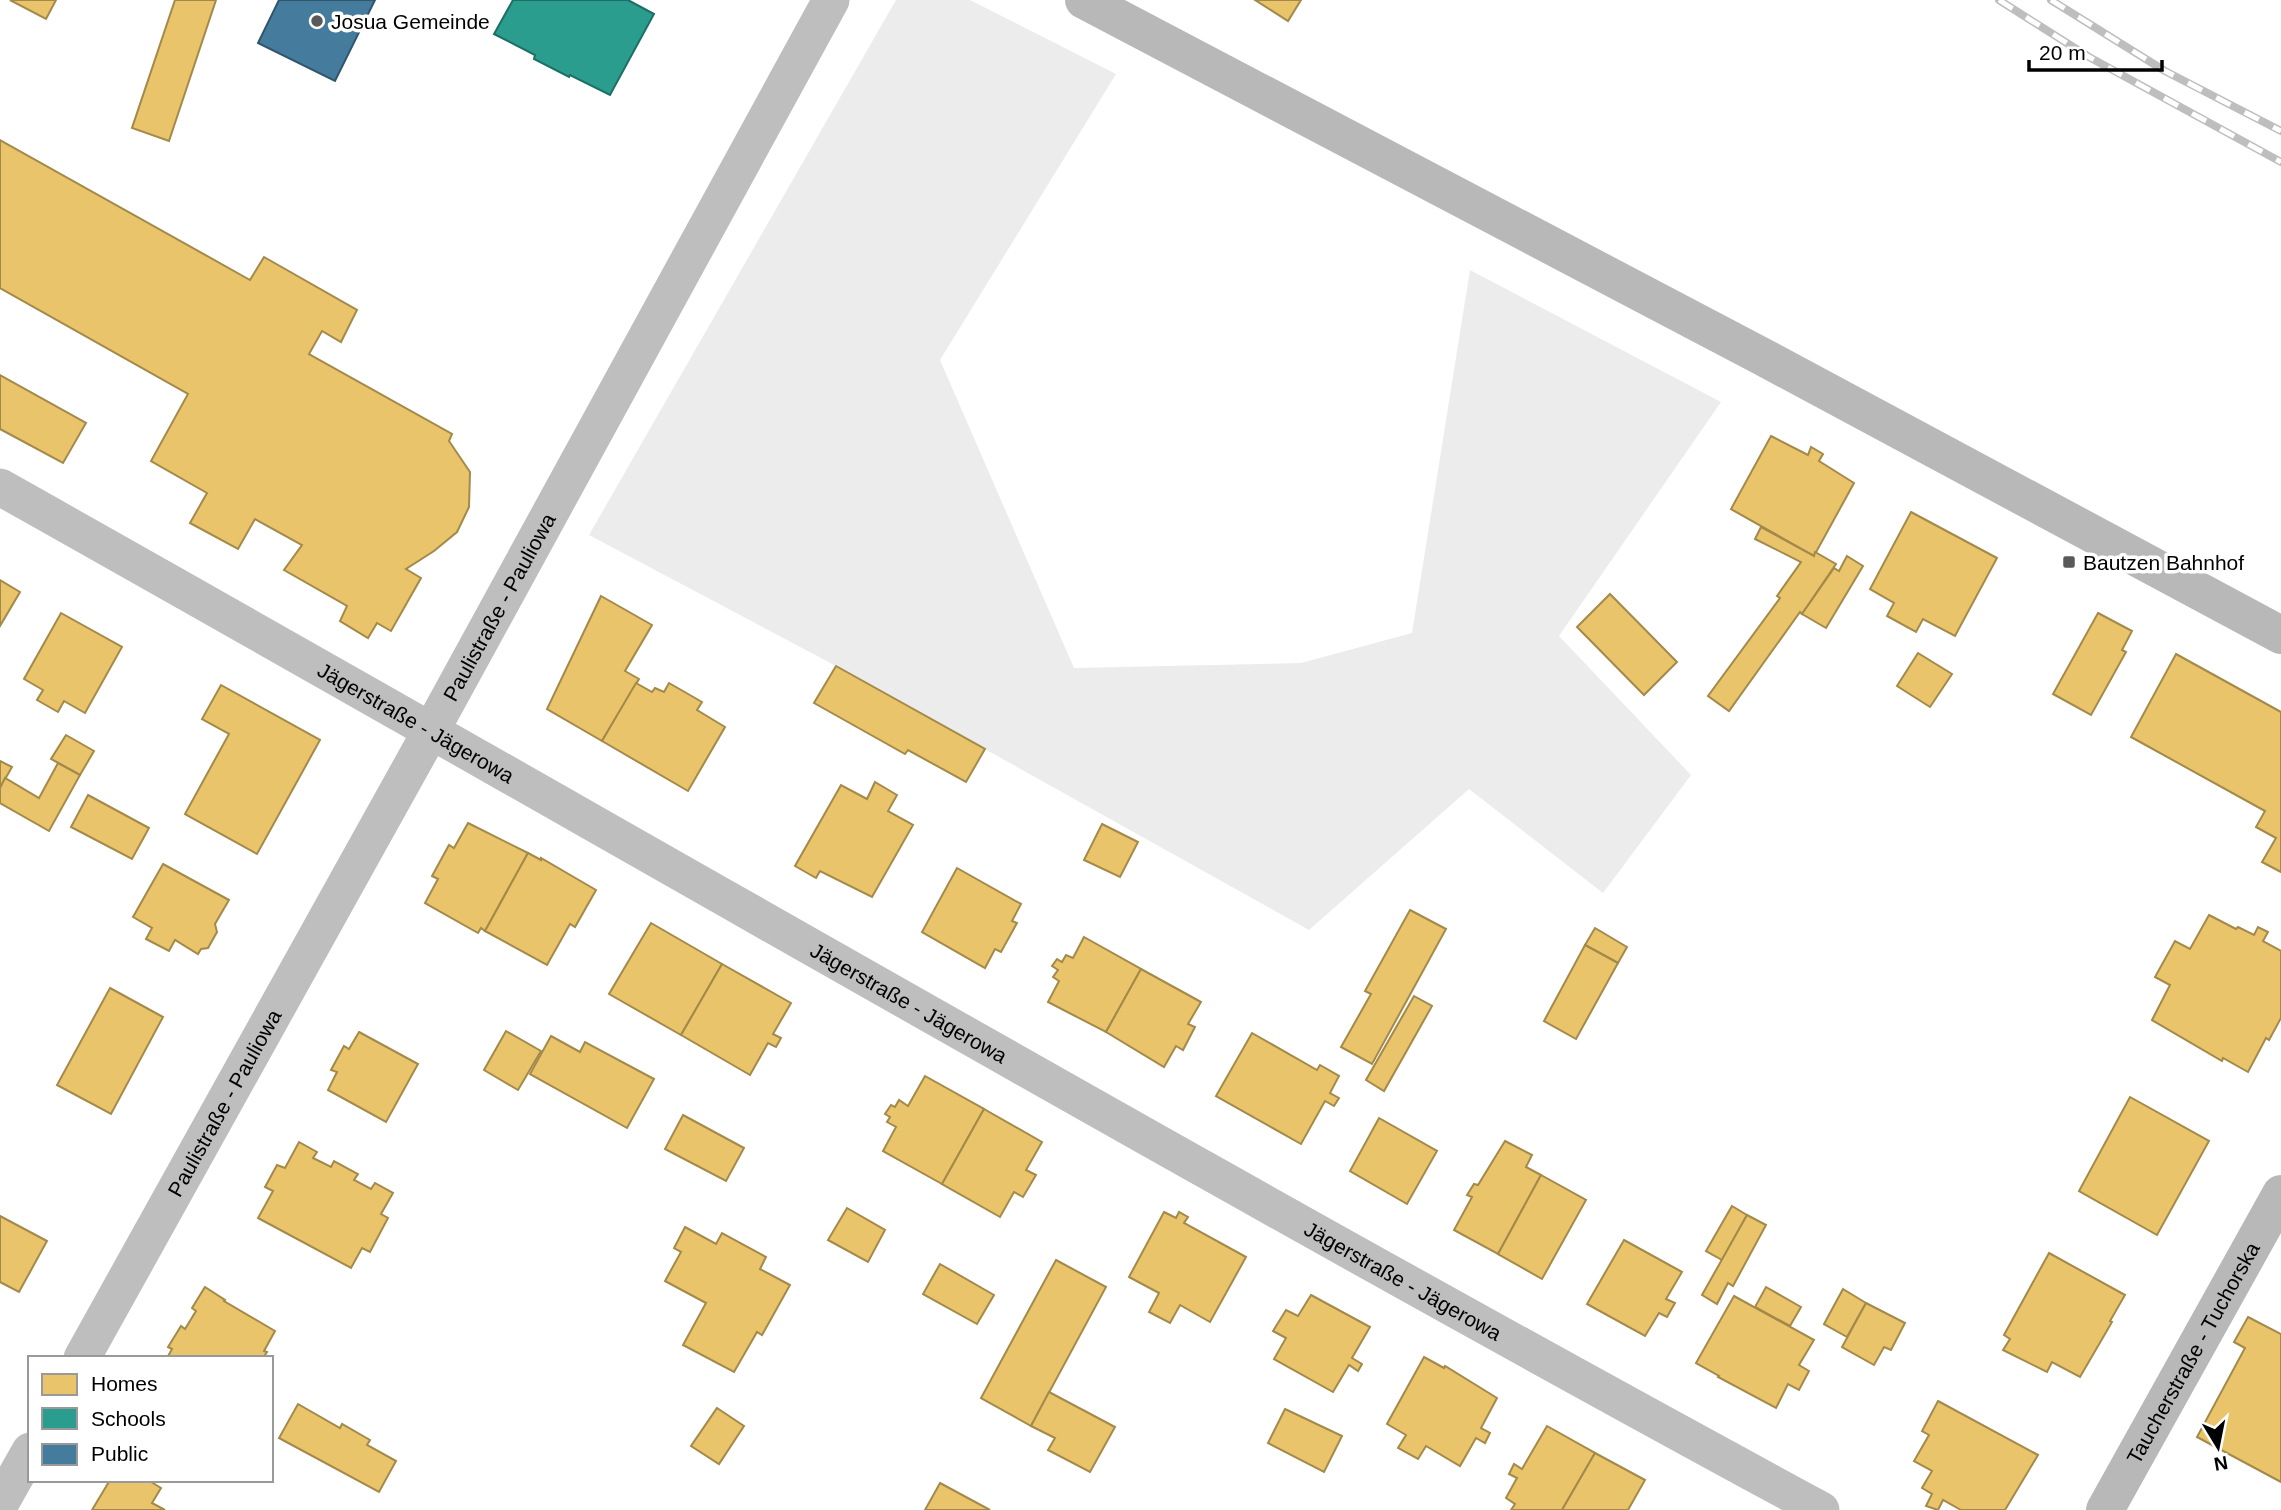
<svg xmlns="http://www.w3.org/2000/svg" width="2281" height="1510" font-family="Arial,sans-serif">
	<style>
		.green { fill: #ececec }
		.homes { fill: #e9c46a; stroke: #a3894a; stroke-width: 2 }
		.schools { fill: #2a9d8f; stroke: #1d6e64; stroke-width: 2 }
		.public { fill: #457b9d; stroke: #30566e; stroke-width: 2 }
		.lines { fill: none; stroke-linecap: round; stroke-linejoin: round }
		.street { stroke: #bebebe; stroke-width: 37 }
		.secondary { stroke: #b8b8b8; stroke-width: 38 }
		.rail-casing { stroke: #bebebe; stroke-width: 8 }
		.rail { stroke: #fff; stroke-width: 5; stroke-dasharray: 16; stroke-linecap: butt }
		.poi-dot { fill: #595959; stroke: #fff; stroke-width: 2.5 }
		.labels { text-anchor: middle; dominant-baseline: central; stroke-width: 7; stroke-linejoin: round; paint-order: stroke }
		.poi-label { font-size: 21px; fill: #000; stroke: #fff; text-anchor: start }
		.street-label { font-size: 21px; fill: #000; stroke: #fff }
	</style>
	<rect width="100%" height="100%" fill="#fff"/>
	<!-- green -->
	<path class="green" d="M896 0H970L1116 74 940 360 1074 668 1301 663 1412 633 1470 270 1721 402 1559 636 1691 775 1603 893 1469 789 1309 930 836 666 589 535Z"/>
	<!-- homes -->
	<g class="homes">
		<path d="M10 0H56L46 19Z"/>
		<path d="M175 0H216L169 141 132 128Z"/>
		<path d="M1255 0H1301L1288 21Z"/>
		<path d="M0 140 250 280 264 257 357 310 341 342 322 331 309 354 452 434 449 441 470 472 469 507 457 532 434 551 406 569 421 578 391 631 377 623 368 638 340 621 347 606 284 570 302 545 255 519 238 549 190 523 207 493 151 461 188 394 0 288Z"/>
		<path d="M0 375 86 423 63 463 0 429Z"/>
		<path d="M1771 436 1808 455 1811 447 1823 454 1819 461 1854 483 1814 556 1731 509Z"/>
		<path d="M1911 512 1997 558 1955 636 1923 619 1916 632 1887 616 1894 603 1870 589Z"/>
		<path d="M1761 527 1814 556 1815 552 1836 564 1802 614 1800 612 1729 711 1708 696 1780 598 1777 596 1801 562 1755 539Z"/>
		<path d="M1847 556 1863 566 1826 628 1802 614 1834 568 1839 571Z"/>
		<path d="M0 580 20 592 0 626Z"/>
		<path d="M1610 594 1677 662 1644 695 1577 627Z"/>
		<path d="M601 596 652 625 625 671 639 679 602 741 547 709Z"/>
		<path d="M61 613 122 647 85 713 64 701 58 712 37 700 43 690 24 679Z"/>
		<path d="M2098 613 2132 631 2122 650 2126 652 2091 715 2053 694Z"/>
		<path d="M1918 653 1952 674 1930 707 1897 686Z"/>
		<path d="M2176 654 2281 712V872L2262 862 2276 838 2256 827 2265 811 2131 737Z"/>
		<path d="M836 666 985 749 966 782 908 750 905 754 814 703Z"/>
		<path d="M636 683 652 692 655 688 664 692 669 683 702 702 697 710 725 727 688 791 602 741Z"/>
		<path d="M221 685 320 740 257 854 185 814 229 734 202 719Z"/>
		<path d="M66 735 94 751 80 775 51 759Z"/>
		<path d="M0 761 12 767 0 788Z"/>
		<path d="M58 763 80 775 49 831 0 803V788L5 778 39 798Z"/>
		<path d="M875 782 897 795 888 811 913 825 872 897 820 871 816 878 795 866 841 785 867 799Z"/>
		<path d="M88 795 149 828 132 859 71 827Z"/>
		<path d="M468 823 528 853 485 931 481 928 478 933 425 903 438 879 432 876 449 845 454 848Z"/>
		<path d="M1102 824 1138 842 1120 877 1084 860Z"/>
		<path d="M528 853 541 860V858L596 890 575 927 570 924 547 965 485 931Z"/>
		<path d="M163 864 229 900 215 924 217 932 208 948 201 949 198 954 175 940 169 951 146 939 152 928 133 917Z"/>
		<path d="M957 868 1021 904 1012 921 1017 923 1001 952 995 949 985 968 922 932Z"/>
		<path d="M1410 910 1446 929 1372 1064 1341 1047 1371 994 1365 991Z"/>
		<path d="M2209 915 2236 929 2238 927 2254 935 2258 927 2268 932 2263 941 2281 951V1018L2269 1040 2266 1038 2248 1072 2223 1058 2222 1061 2152 1020 2170 985 2155 977 2175 941 2190 949Z"/>
		<path d="M651 923 722 964 681 1035 609 994Z"/>
		<path d="M1595 928 1627 947 1618 963 1585 945Z"/>
		<path d="M1084 937 1141 969 1106 1032 1048 1002 1059 981 1053 977 1058 970 1052 966 1057 959 1062 962 1066 955 1073 958Z"/>
		<path d="M1585 945 1618 963 1576 1039 1544 1021Z"/>
		<path d="M722 964 791 1003 773 1034 781 1038 776 1047 768 1043 750 1075 681 1035Z"/>
		<path d="M1141 969 1201 1002 1188 1024 1195 1027 1183 1050 1176 1046 1164 1067 1106 1032Z"/>
		<path d="M110 988 163 1017 111 1114 57 1085Z"/>
		<path d="M1414 996 1432 1006 1384 1091 1366 1080Z"/>
		<path d="M506 1031 541 1051 518 1090 484 1070Z"/>
		<path d="M359 1032 418 1064 386 1122 328 1090 337 1072 331 1070 344 1046 349 1049Z"/>
		<path d="M1252 1033 1317 1070 1320 1065 1339 1076 1330 1093 1339 1098 1334 1106 1325 1101 1301 1144 1216 1096Z"/>
		<path d="M551 1036 580 1052 585 1042 654 1079 627 1128 530 1074Z"/>
		<path d="M925 1076 984 1109 942 1184 883 1151 896 1127 887 1122 890 1117 885 1114 891 1105 895 1107 899 1100 908 1106Z"/>
		<path d="M2130 1097 2209 1141 2157 1235 2079 1191Z"/>
		<path d="M984 1109 1042 1142 1026 1170 1036 1175 1023 1197 1014 1192 1000 1217 942 1184Z"/>
		<path d="M683 1115 744 1148 726 1181 665 1149Z"/>
		<path d="M1379 1118 1437 1151 1407 1204 1350 1171Z"/>
		<path d="M1505 1141 1532 1155 1526 1167 1541 1175 1498 1254 1454 1230 1472 1197 1467 1195 1474 1184 1478 1185Z"/>
		<path d="M299 1142 317 1152 313 1158 331 1167 334 1161 358 1174 354 1180 371 1189 375 1183 393 1193 381 1214 388 1218 370 1252 362 1248 351 1268 258 1218 273 1191 265 1187 277 1165 285 1168Z"/>
		<path d="M1541 1175 1586 1200 1542 1279 1498 1254Z"/>
		<path d="M1732 1206 1747 1215 1722 1260 1706 1251Z"/>
		<path d="M847 1208 885 1230 868 1262 828 1240Z"/>
		<path d="M1164 1212 1176 1218 1179 1212 1188 1217 1184 1223 1246 1257 1210 1322 1180 1305 1170 1323 1149 1312 1159 1293 1129 1277Z"/>
		<path d="M1747 1215 1766 1225 1733 1286 1728 1283 1717 1304 1702 1295Z"/>
		<path d="M0 1216 47 1241 19 1292 0 1282Z"/>
		<path d="M685 1227 716 1244 722 1233 766 1257 760 1269 790 1285 762 1335 757 1332 734 1372 683 1345 706 1303 665 1281 681 1252 674 1248Z"/>
		<path d="M1624 1240 1682 1272 1666 1299 1675 1303 1667 1317 1659 1313 1645 1336 1587 1304Z"/>
		<path d="M2049 1253 2125 1295 2110 1321 2112 1322 2080 1377 2052 1362 2047 1372 2003 1350 2010 1339 2004 1335Z"/>
		<path d="M1056 1260 1106 1287 1031 1426 981 1398Z"/>
		<path d="M940 1264 994 1295 977 1324 923 1294Z"/>
		<path d="M205 1287 225 1300 224 1301 275 1331 264 1351 267 1352 263 1358H167L172 1349 168 1347 181 1326 185 1329 196 1311 192 1308Z"/>
		<path d="M1766 1287 1801 1307 1790 1326 1755 1307Z"/>
		<path d="M1843 1289 1866 1303 1847 1337 1824 1324Z"/>
		<path d="M1311 1295 1370 1327 1352 1358 1362 1364 1358 1371 1349 1365 1333 1392 1274 1359 1286 1338 1273 1331 1286 1310 1298 1316Z"/>
		<path d="M1734 1296 1814 1340 1799 1365 1809 1371 1799 1390 1788 1384 1776 1408 1718 1377 1719 1376 1696 1363Z"/>
		<path d="M1866 1303 1905 1323 1891 1350 1884 1347 1874 1365 1842 1347Z"/>
		<path d="M2248 1317 2281 1334V1482L2197 1437 2245 1348 2234 1342Z"/>
		<path d="M1424 1357 1444 1368 1445 1366 1497 1398 1481 1428 1490 1433 1485 1443 1476 1438 1460 1466 1426 1446 1418 1459 1398 1448 1406 1435 1387 1424Z"/>
		<path d="M1049 1392 1115 1427 1090 1472 1048 1450 1055 1438 1031 1426Z"/>
		<path d="M1938 1401 2038 1455 2005 1510H1961L1943 1500 1938 1510 1926 1506 1932 1494 1922 1488 1932 1471 1914 1461 1929 1435 1922 1431Z"/>
		<path d="M298 1404 340 1428 342 1424 370 1440 367 1445 396 1461 379 1492 279 1438Z"/>
		<path d="M717 1408 744 1426 719 1464 691 1446Z"/>
		<path d="M1285 1409 1342 1436 1324 1472 1268 1443Z"/>
		<path d="M1547 1426 1595 1453 1562 1510H1511L1515 1504 1506 1498 1517 1478 1509 1474 1514 1464 1522 1469Z"/>
		<path d="M1595 1453 1645 1480 1628 1510H1562Z"/>
		<path d="M110 1480H148L161 1488 152 1503 165 1510H92Z"/>
		<path d="M940 1483 990 1510H925Z"/>
	</g>
	<!-- schools -->
	<path class="schools" d="M513 0H628L654 14 610 95 570 75 569 77 534 59 535 55 494 34Z"/>
	<!-- public -->
	<path class="public" d="M279 0H375L335 81 258 43Z"/>
	<g class="lines">
		<!-- street -->
		<g class="street">
			<path id="s1" d="M0 487C607 828 1209 1179 1821 1510"/>
			<path id="s2" d="M82 1358 432 729 831 0"/>
			<path d="M0 1504 30 1451"/>
		</g>
		<!-- secondary -->
		<g class="secondary">
			<path d="M1084 0 1763 357 2281 635"/>
			<path id="s3" d="M2105 1510 2281 1194"/>
		</g>
		<!-- rail casing -->
		<g class="rail-casing">
			<g id="rail">
				<path d="M1999 0 2089 57 2281 162"/>
				<path d="M2051 0 2165 71 2281 131"/>
			</g>
		</g>
		<!-- rail -->
		<use href="#rail" class="rail"/>
	</g>
	<!-- markers -->
	<g class="poi-dot">
		<circle cx="317" cy="21" r="7"/>
		<rect x="2062" y="555" width="14" height="14" rx="3.5"/>
	</g>
	<g class="labels">
		<!-- poi labels -->
		<g class="poi-label">
			<text x="331" y="21">Josua Gemeinde</text>
			<text x="2083" y="562">Bautzen Bahnhof</text>
		</g>
		<!-- street labels -->
		<g class="street-label">
			<text stroke="none"><textPath href="#s2" startOffset="859">Paulistraße - Pauliowa</textPath></text>
			<text stroke="none"><textPath href="#s1" startOffset="478">Jägerstraße - Jägerowa</textPath></text>
			<text stroke="none"><textPath href="#s1" startOffset="1045">Jägerstraße - Jägerowa</textPath></text>
			<text stroke="none"><textPath href="#s2" startOffset="292">Paulistraße - Pauliowa</textPath></text>
			<text stroke="none"><textPath href="#s1" startOffset="1612">Jägerstraße - Jägerowa</textPath></text>
			<text stroke="none"><textPath href="#s3" startOffset="180">Taucherstraße - Tuchorska</textPath></text>
		</g>
	</g>
	<!-- legend -->
	<rect x="28" y="1356" width="245" height="126" fill="#ffffff" stroke="#999999" stroke-width="2"/>
	<rect x="42" y="1374" width="35" height="21" fill="#e9c46a" stroke="#999999" stroke-width="2"/>
	<text x="91" y="1391" font-size="21" fill="#000000">Homes</text>
	<rect x="42" y="1408" width="35" height="21" fill="#2a9d8f" stroke="#999999" stroke-width="2"/>
	<text x="91" y="1426" font-size="21" fill="#000000">Schools</text>
	<rect x="42" y="1444" width="35" height="21" fill="#457b9d" stroke="#999999" stroke-width="2"/>
	<text x="91" y="1461" font-size="21" fill="#000000">Public</text>
	<!-- north arrow -->
	<g transform="translate(2218 1447) rotate(170)" stroke="#ffffff" stroke-width="5" paint-order="stroke">
	<path d="M0-5L12 26L0 18L-12 26Z" fill="#000000"/>
	<text y="-10" font-size="19" font-weight="bold" text-anchor="middle" fill="#000000">N</text>
	</g>
	<!-- scale -->
	<path d="M2029 60v10h133v-10" fill="none" stroke="#000000" stroke-width="3.5"/>
	<text x="2039" y="60" font-size="21" fill="#000000" stroke="#ffffff" stroke-width="5" paint-order="stroke">20 m</text>
</svg>
